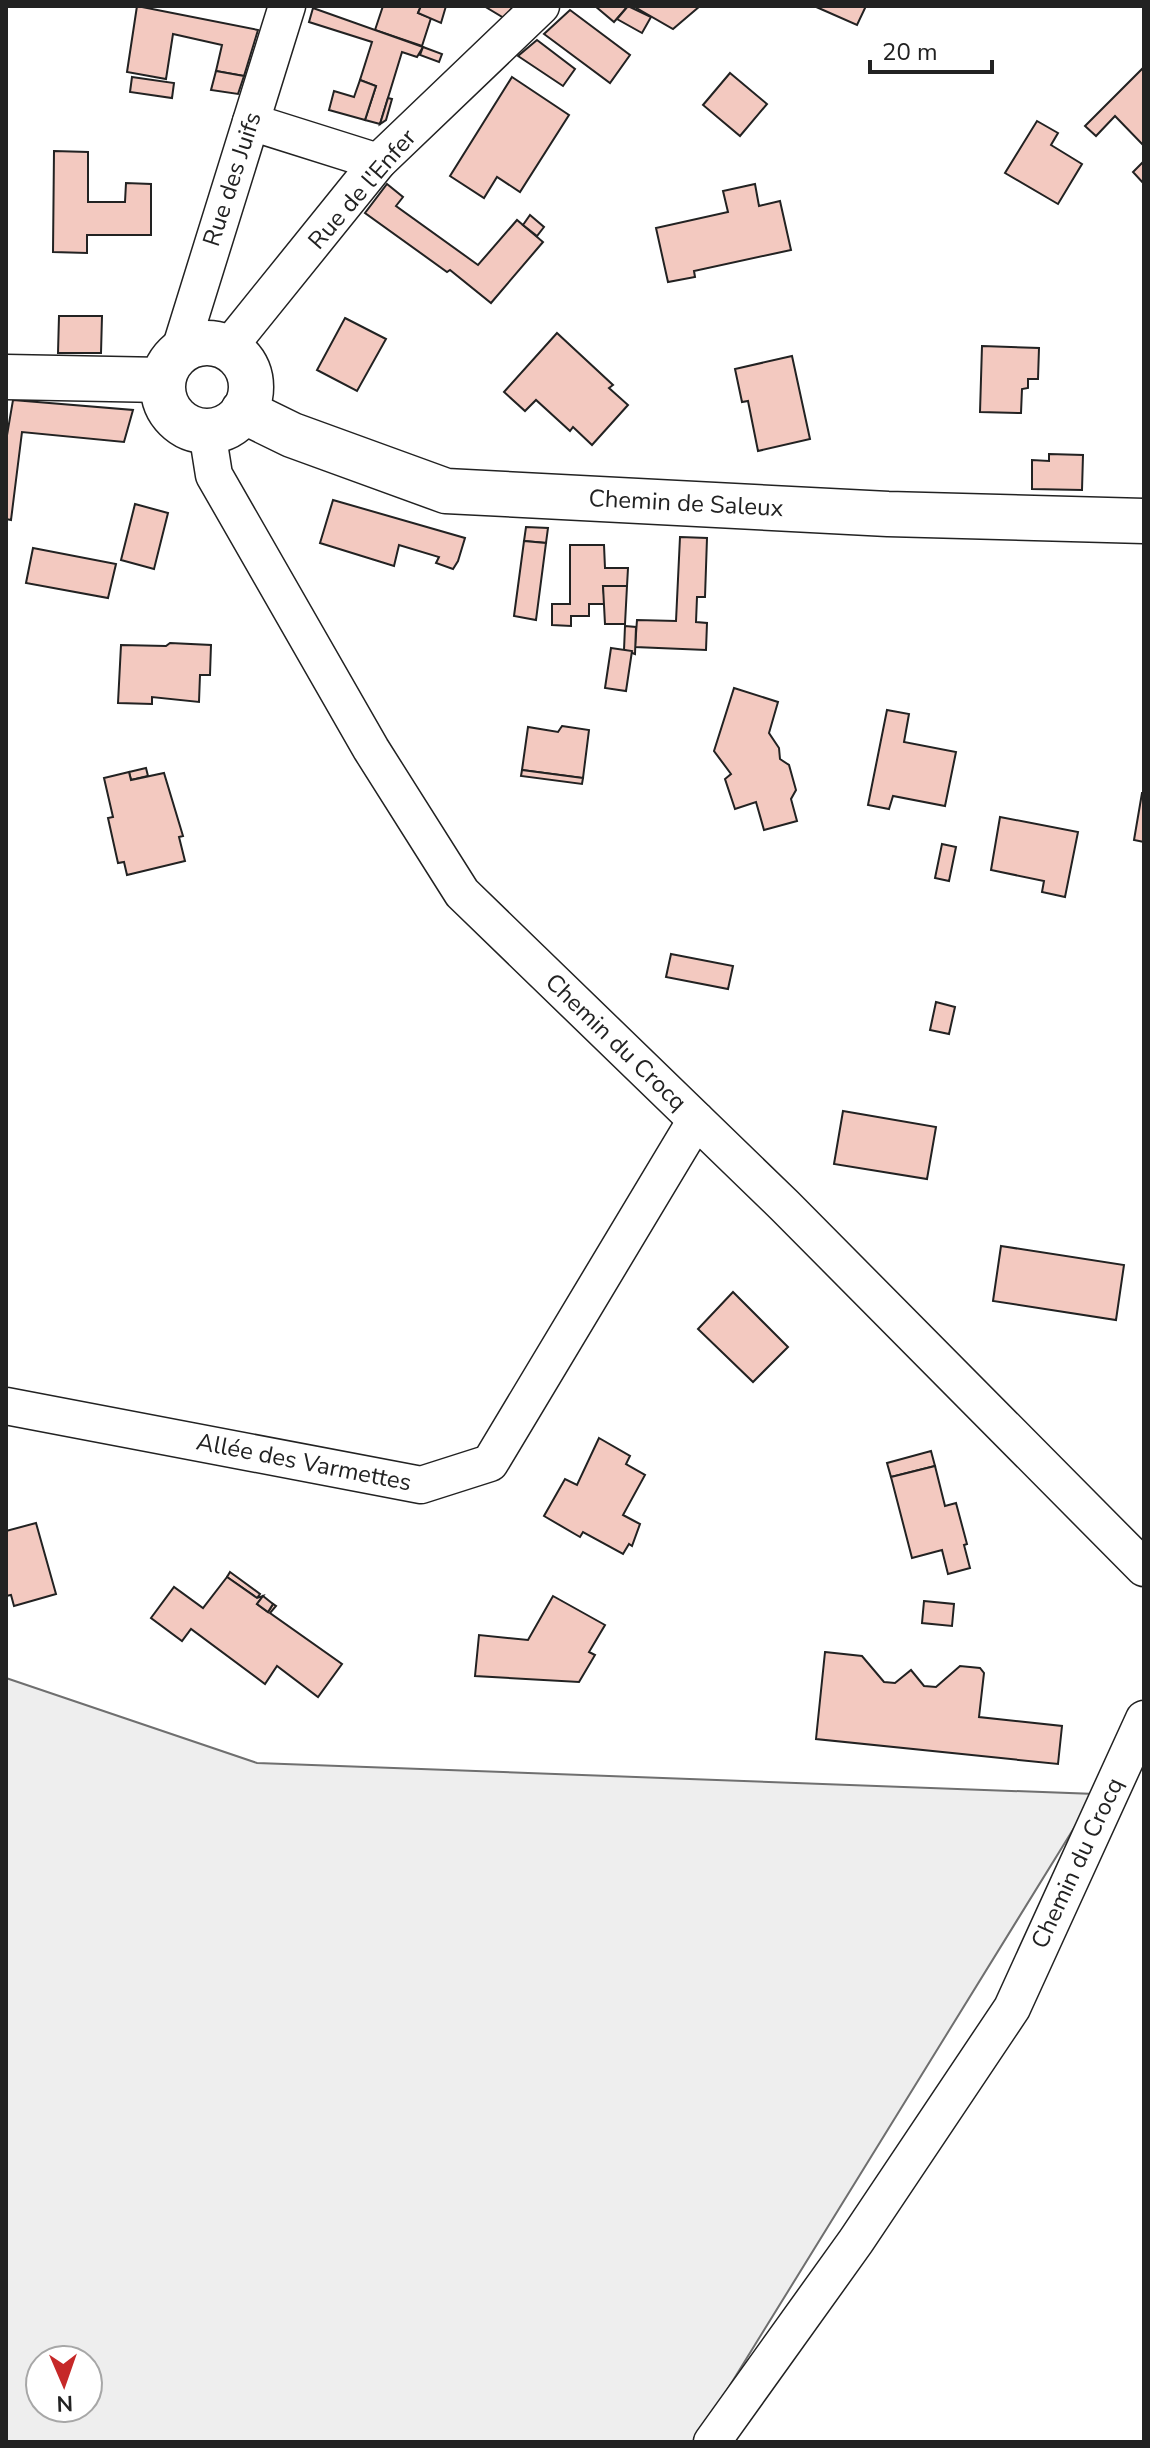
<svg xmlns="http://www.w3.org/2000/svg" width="1150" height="2448" font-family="'Nunito Sans',sans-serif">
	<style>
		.green { fill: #eee; stroke: #6f6f6f; stroke-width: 2; fill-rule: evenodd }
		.building { fill: #f3c9c0; stroke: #222; stroke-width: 2 }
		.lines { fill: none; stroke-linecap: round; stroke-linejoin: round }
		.minor-casing { stroke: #222; stroke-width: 39 }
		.tertiary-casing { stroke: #222; stroke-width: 47 }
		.minor { stroke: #fff; stroke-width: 36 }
		.tertiary { stroke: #fff; stroke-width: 44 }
		.labels { text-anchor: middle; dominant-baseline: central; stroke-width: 6; stroke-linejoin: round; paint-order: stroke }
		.street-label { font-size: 24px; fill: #222; stroke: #fff }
	</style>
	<rect width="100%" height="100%" fill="#fff"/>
	<!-- green -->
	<path class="green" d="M6 1678 257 1763 1095 1794 695 2442H6ZM40 2360H88V2408H40Z"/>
	<!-- building -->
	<g class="building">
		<path d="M137 6 258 30 244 76 216 71 222 45 173 34 166 79 127 72Z"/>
		<path d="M383 6H421L418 13 431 18 422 46 375 30Z"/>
		<path d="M421 6H446L441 23 418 13Z"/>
		<path d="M484 6H517L504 18Z"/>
		<path d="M595 6H628L614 22Z"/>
		<path d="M628 6 651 17 642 33 617 19Z"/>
		<path d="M633 6H700L673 29Z"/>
		<path d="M814 6H866L857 25Z"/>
		<path d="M313 8 423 47 417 57 402 52 380 124 365 120 376 86 360 80 372 42 309 22Z"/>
		<path d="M570 10 630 55 610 83 544 34Z"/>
		<path d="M537 40 575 69 563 86 518 56Z"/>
		<path d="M423 47 442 54 439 62 420 55Z"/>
		<path d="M1143 68 1144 146 1115 116 1096 136 1085 126Z"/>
		<path d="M216 71 244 76 238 94 211 90Z"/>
		<path d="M730 73 767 104 740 136 703 105Z"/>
		<path d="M132 77 174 83 172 98 130 92Z"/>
		<path d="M512 77 569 115 520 192 497 177 484 198 450 176Z"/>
		<path d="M360 80 376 86 365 120 329 110 334 91 354 97Z"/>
		<path d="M388 98 392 99 386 120 380 124Z"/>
		<path d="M1037 121 1058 133 1051 145 1082 164 1058 204 1005 173Z"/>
		<path d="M54 151 88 152V202H125L126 183 151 184V235H87V253L53 252Z"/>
		<path d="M1144 161V184L1133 172Z"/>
		<path d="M387 184 403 197 396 206 478 265 517 220 543 242 491 303 450 270 447 272 365 213Z"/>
		<path d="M755 184 759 206 780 201 791 250 694 271 695 277 668 282 656 228 728 212 723 191Z"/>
		<path d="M530 215 544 227 537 236 523 225Z"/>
		<path d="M59 316H102L101 353H58Z"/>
		<path d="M345 318 386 339 357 391 317 370Z"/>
		<path d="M557 333 613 385 609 388 628 405 592 445 573 427 570 431 536 400 525 411 504 392Z"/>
		<path d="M982 346 1039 348 1038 379H1028V388L1022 389 1021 413 980 412Z"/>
		<path d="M792 356 810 439 758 451 748 401 742 402 735 369Z"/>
		<path d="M13 400 133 410 124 442 22 432 11 520 6 519V441Z"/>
		<path d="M1049 454 1083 455 1082 490 1032 489V460L1049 461Z"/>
		<path d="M333 500 465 538 458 561 453 569 436 563 439 557 399 545 394 566 320 543Z"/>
		<path d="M135 504 168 513 154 569 121 560Z"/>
		<path d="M526 527 548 528 546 543 524 541Z"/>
		<path d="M680 537 707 538 705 597H697L696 622 707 623 706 650 635 647 637 620 676 621Z"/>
		<path d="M524 541 546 543 536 620 514 616Z"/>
		<path d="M570 545H604L605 568H628L627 586H603L605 604H589V616H571V626L552 625V604H570Z"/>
		<path d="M33 548 116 564 108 598 26 583Z"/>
		<path d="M603 586H627L625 624H605Z"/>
		<path d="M625 626 636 627 635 654 624 650Z"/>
		<path d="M170 643 211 645 210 675H200L199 702 152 697V704L118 703 121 645 166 646Z"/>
		<path d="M611 648 632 651 626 691 605 688Z"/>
		<path d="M734 688 778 702 769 733 779 748 780 759 789 765 796 790 791 799 797 821 764 830 756 802 735 809 725 779 731 774 714 751Z"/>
		<path d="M887 710 909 714 904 742 956 752 945 806 893 796 889 809 868 805Z"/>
		<path d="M562 726 589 730 583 778 522 770 528 727 558 732Z"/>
		<path d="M146 768 148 776 131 780 129 772Z"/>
		<path d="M522 770 583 778 582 784 521 776Z"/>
		<path d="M129 772 131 780 164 773 183 836 179 837 185 861 127 875 124 862 118 863 108 818 113 817 104 778Z"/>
		<path d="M1142 793H1144V842L1134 840Z"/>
		<path d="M1000 817 1078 832 1065 897 1042 892 1044 881 991 870Z"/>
		<path d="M942 844 956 847 949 881 935 878Z"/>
		<path d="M671 954 733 966 728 989 666 977Z"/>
		<path d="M936 1002 955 1007 949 1034 930 1030Z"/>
		<path d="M843 1111 936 1127 927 1179 834 1164Z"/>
		<path d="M1001 1246 1124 1265 1116 1320 993 1301Z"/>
		<path d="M733 1292 788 1347 753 1382 698 1329Z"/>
		<path d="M599 1438 630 1456 626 1464 645 1475 623 1515 640 1524 632 1546 629 1544 623 1554 583 1532 580 1537 544 1516 565 1479 577 1485Z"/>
		<path d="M931 1451 935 1466 891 1477 887 1463Z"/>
		<path d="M935 1466 945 1506 956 1503 967 1544 964 1545 970 1568 948 1574 942 1550 912 1558 891 1477Z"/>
		<path d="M36 1523 56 1594 14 1606 11 1595 6 1596V1531Z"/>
		<path d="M230 1572 260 1594 257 1598 227 1577Z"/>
		<path d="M227 1577 257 1598 263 1596 257 1604 268 1612 273 1604 276 1606 270 1613 342 1664 318 1697 277 1666 265 1684 191 1629 182 1641 151 1618 174 1587 203 1608Z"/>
		<path d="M263 1596 273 1604 268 1612 257 1604Z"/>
		<path d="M553 1596 605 1625 589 1652 595 1655 579 1682 475 1676 479 1635 528 1640Z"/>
		<path d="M924 1601 954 1604 952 1626 922 1623Z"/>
		<path d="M825 1652 862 1656 884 1682 895 1683 911 1670 924 1686 936 1687 960 1666 980 1668 984 1673 979 1717 1062 1726 1058 1764 816 1739Z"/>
	</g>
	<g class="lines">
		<!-- minor casing -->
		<g class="minor-casing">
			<g id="minor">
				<path d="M251 122 378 162"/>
				<path d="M228 348 378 162 541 6"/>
				<path d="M179 353 287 6"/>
				<path d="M207 431 214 475 371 749 462 893 785 1206 1144 1568"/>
				<path d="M6 1406 421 1485 490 1463 696 1120"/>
				<path d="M712 2442 856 2241 1012 2008 1144 1719"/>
			</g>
		</g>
		<!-- tertiary casing -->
		<g class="tertiary-casing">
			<g id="tertiary">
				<circle cx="207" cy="387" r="44"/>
				<path d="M6 377 163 380"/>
				<path d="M243 411 292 435 446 491 888 514 1144 521"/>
			</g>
		</g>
		<!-- minor -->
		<use href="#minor" class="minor"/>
		<!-- tertiary -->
		<use href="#tertiary" class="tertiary"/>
	</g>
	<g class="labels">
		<!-- street labels -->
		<g class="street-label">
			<text transform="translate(232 179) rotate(-72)">Rue des Juifs</text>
			<text transform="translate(362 189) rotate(-49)">Rue de l'Enfer</text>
			<text transform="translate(686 503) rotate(3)">Chemin de Saleux</text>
			<text transform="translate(616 1042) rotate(44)">Chemin du Crocq</text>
			<text transform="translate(304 1462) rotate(11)">Allée des Varmettes</text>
			<text transform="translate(1077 1863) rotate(-65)">Chemin du Crocq</text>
		</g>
	</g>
	<!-- border -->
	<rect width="1150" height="2448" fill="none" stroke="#222222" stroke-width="16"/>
	<!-- north arrow -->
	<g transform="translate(64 2384) rotate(178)"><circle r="38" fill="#ffffff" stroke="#a7a7a7" stroke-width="2"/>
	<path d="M0-6L14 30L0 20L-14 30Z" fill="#c62828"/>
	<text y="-12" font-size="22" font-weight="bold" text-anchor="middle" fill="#222222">N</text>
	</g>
	<!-- scale -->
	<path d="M870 60v12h122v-12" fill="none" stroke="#222222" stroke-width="4"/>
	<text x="882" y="60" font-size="24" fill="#222222" stroke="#ffffff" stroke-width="6" paint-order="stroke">20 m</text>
</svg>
